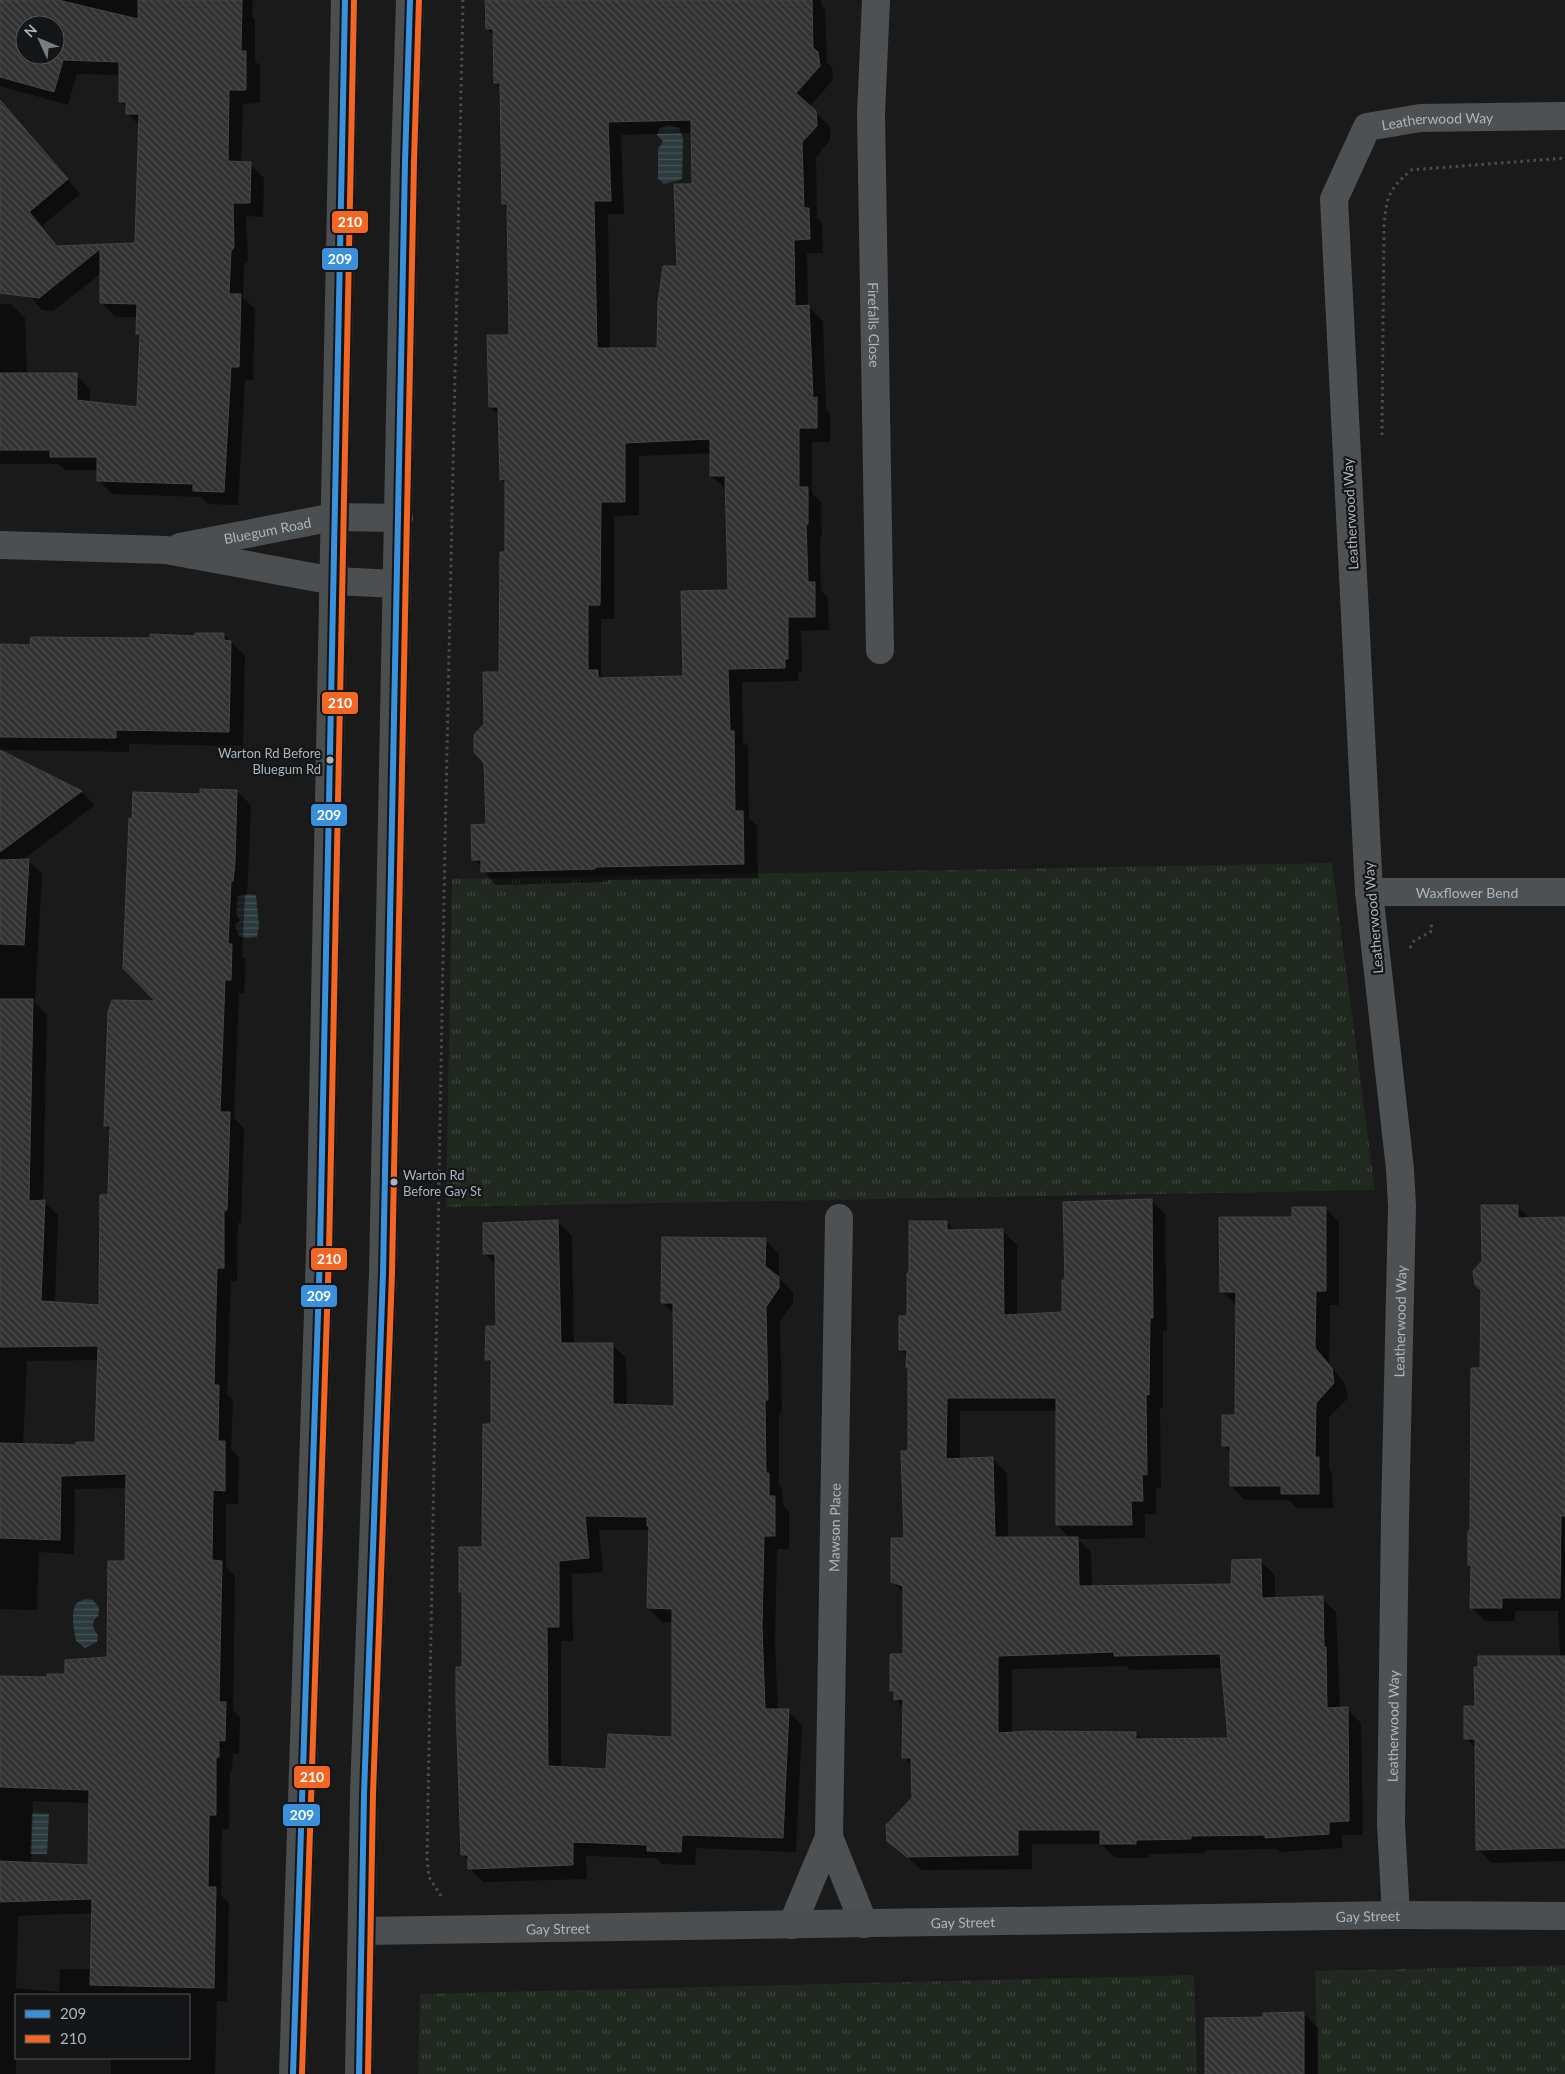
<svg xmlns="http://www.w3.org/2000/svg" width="1565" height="2074" font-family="Lato,sans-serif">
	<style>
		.grass { fill: url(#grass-tufts) }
		.water { fill: url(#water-rules) }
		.shadow { fill: #0007; fill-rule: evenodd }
		.building { fill: url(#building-back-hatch); stroke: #434546; fill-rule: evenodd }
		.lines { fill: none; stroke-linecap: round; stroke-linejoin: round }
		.path { stroke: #4a4c4e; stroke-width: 3; stroke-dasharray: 2.5 4; stroke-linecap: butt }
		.street { stroke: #4e5153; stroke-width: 28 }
		.secondary { stroke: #4c4f51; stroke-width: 28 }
		.primary { stroke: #4b4e4f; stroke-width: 28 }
		.bus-1-casing { stroke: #141517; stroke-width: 10 }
		.bus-2-casing { stroke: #141517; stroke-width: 10 }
		.bus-1 { stroke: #3a90db; stroke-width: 6 }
		.bus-2 { stroke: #f26522; stroke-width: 6 }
		.bus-dot { fill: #aab5bc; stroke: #141517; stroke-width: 2 }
		.labels { text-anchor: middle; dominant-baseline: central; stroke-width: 4.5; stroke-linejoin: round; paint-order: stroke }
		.bus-label { font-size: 13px; fill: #aab5bc; stroke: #141517; text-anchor: end }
		.street-label { font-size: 14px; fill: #aab5bc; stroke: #141517 }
		.line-badge { stroke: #141517; stroke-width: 2 }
		.badge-label { font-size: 14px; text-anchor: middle; font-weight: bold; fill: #fff }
	</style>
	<defs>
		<pattern id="grass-tufts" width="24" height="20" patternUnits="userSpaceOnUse" patternTransform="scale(1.25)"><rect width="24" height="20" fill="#20281f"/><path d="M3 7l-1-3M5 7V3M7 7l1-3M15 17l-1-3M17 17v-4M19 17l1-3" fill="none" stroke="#3e453e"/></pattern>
		<pattern id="water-rules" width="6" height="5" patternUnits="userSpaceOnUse" patternTransform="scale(1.25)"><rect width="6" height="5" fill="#2b3b3d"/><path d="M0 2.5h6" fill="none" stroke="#475557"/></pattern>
		<pattern id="building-back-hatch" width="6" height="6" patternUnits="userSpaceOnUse" patternTransform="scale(1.25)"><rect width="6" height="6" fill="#323233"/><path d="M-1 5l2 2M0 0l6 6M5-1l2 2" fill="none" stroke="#4d4d4f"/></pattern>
	</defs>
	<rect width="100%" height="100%" fill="#1a1a1a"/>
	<!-- grass -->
	<g class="grass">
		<path d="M1332 863 1375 1190 446 1207 452 879Z"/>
		<path d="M1565 1965V2074H1318L1315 1971Z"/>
		<path d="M1194 1975 1197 2074H418L420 1994Z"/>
	</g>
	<!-- water -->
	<g class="water">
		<path d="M669 125 679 128 683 138 682 179 664 184 658 179V149L663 141 657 135 660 128Z"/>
		<path d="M246 894 256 895 259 925 257 937 246 938 239 936 235 924 240 921 236 913 238 896Z"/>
		<path d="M85 1599 93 1600 99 1608 98 1616C91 1621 92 1628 98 1635L97 1642 85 1648 76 1641C74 1631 70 1610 77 1603 78 1602 85 1599 85 1599Z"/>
		<path d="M32 1813 49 1814 47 1854H30Z"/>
	</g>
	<!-- shadow -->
	<g class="shadow">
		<path d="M0 0H253L252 17 255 19V61L260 66V103L243 104 241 163 250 164 264 178 263 217 246 216 248 261 244 265 243 298 255 309 253 380H245L238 505 208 504 201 497 112 494 98 480V470H65L58 464H0V304H11L25 318 27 375H76L90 389V402L139 408 141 338 137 334 138 317H116L102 303V273L53 311 42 310 0 263V100L80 194 42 226 59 247 136 244 140 126 127 113V108L120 101V75L77 74 68 105 0 86ZM25 25H55V55H25Z"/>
		<path d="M484 0H821V6L825 9 827 62 832 67 833 80 809 107 830 126V140L816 157 817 218 822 223 823 253H807L808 306 823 321 826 409 830 413V442H812V493L821 502 822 537H820L821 591 828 597 829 630 801 631 802 672H798V681L742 682 743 742 748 746 749 818 757 826 758 878 608 880V882L496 885 474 859 487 825 486 724 500 673 506 553V485L501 479 500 416 490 407 510 336 508 209 503 204 501 88 496 83 495 37 487 29V22L484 19ZM693 133 694 185 678 268 658 349 610 350 608 214H624L621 135ZM711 453V476L727 490 729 592 684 678 606 679 601 674V619H614V516L639 515V456Z"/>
		<path d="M224 634 245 656 243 746 129 744V752L0 750V645L32 647Z"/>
		<path d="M0 751 81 792 95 805 21 861 28 860 42 874 35 1003 47 1015 43 1201 58 1215 55 1303 100 1306 109 1196 111 1131 105 1125 110 1001 158 1002 202 795 237 791 251 805 248 877 247 895H245L242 956 246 960 244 994 239 993 234 1118 244 1128 241 1223H238L237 1281H231L227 1395 233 1400 231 1449 239 1457 238 1504H226V1566L235 1576 233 1710 240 1717 239 1754H233L232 1771H230L229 1829H222L221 1895 229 1903 227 2001H217L215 2074H111V2058H189V1995H16V2074H0V1677L48 1678 66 1676 108 1658 126 1562 127 1488 75 1489 74 1554 39 1552 37 1610 0 1609ZM99 1360 96 1443 77 1446 23 1445 27 1361ZM33 1801 90 1803 89 1866 31 1864ZM93 1913 91 1969H60L59 1992 16 1988 18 1916Z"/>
		<path d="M1151 1200 1165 1214 1167 1331H1163V1408H1160L1161 1488H1156V1514H1145V1538L1078 1539 1091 1552 1092 1587 1233 1585 1261 1561 1275 1575V1599L1322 1598 1336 1612 1340 1709H1347L1361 1723 1363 1835H1342V1848L1280 1852 1277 1849 1205 1850V1853L1149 1854V1858H1116L1101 1844H1032V1869L922 1870 888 1840 913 1798V1767L904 1757V1708L895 1699 896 1695 891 1691 905 1655 904 1593 893 1582 905 1539 909 1452 910 1368 908 1357 900 1350 946 1222 956 1231H1003L1017 1245V1316L1063 1313 1066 1282ZM960 1411H1057V1525L1070 1538H1008L1007 1473 993 1459 960 1460ZM1126 1666 1130 1670 1223 1668 1229 1739 1143 1740 1136 1733H1012V1669Z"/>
		<path d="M1517 1206 1531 1219 1565 1218V1861L1492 1863 1478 1849 1476 1749 1466 1738 1476 1707 1560 1657 1558 1611H1515V1621H1485L1472 1607V1567L1469 1564 1481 1370 1483 1261Z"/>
		<path d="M1325 1208 1339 1222V1305H1330L1329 1363 1345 1384 1348 1398 1329 1417V1469L1332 1472 1333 1508H1297L1288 1500H1245L1231 1486V1453L1223 1445 1236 1416 1237 1305 1221 1291 1293 1218Z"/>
		<path d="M558 1222 572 1236 574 1345 612 1344 626 1358 627 1406 676 1408 674 1314 662 1302 765 1239 779 1254V1278L793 1292V1303L780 1321 782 1413H779V1485L782 1488 783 1505 789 1512V1549H777L775 1642 778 1711H788L802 1725 796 1852 696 1848 695 1865 662 1864 656 1858 586 1856 587 1879 483 1882 469 1868V1862L462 1854 463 1595 460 1591 483 1548 492 1425V1365L487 1360 497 1327 496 1265 485 1254ZM599 1530H651L648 1608 662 1622H673V1738L607 1770 561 1768V1641H573L572 1574 603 1572Z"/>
		<path d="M1304 2013 1318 2028V2074H1206L1265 2018Z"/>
	</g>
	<!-- building -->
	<g class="building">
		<path d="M0 0H58L138 19V0H242L241 51H246V90H229L228 161 251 162 250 203H233L234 247 231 251 229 294H241L239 367H231L224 492 193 491V484L97 481V457H50V450H0V373H77V400L137 407 140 334H136L137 304 100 303V249L39 298 0 293V100L68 179 29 212 57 246 135 243 139 114H126V102H119V62L63 60 54 92 0 77ZM25 25H55V55H25Z"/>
		<path d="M485 0H812L813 48 818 52 820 66 796 93 816 111 817 126 802 142 804 208H809L810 239 794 240 795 306 809 305 813 398 817 397V428H799V487H808V524H806L808 582H815V617H788V659H785V668L728 669 730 731H734L735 811H743L744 864 595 867V869L481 872V860H472L471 825 486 824 484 763 474 752V735L484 724 483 672H499L500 552H505V479L500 480 498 407H489L487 335H509L507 204H502L500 83H494L493 29H486ZM691 120 692 184H674L677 266H663L658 302 657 348H597L594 201H611L608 122ZM710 439V476H725L728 590 681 591 683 676 598 678V670H588V605H600L601 502H625V443Z"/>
		<path d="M195 633H224V640L231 641 229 732 116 730V738L0 737V644L30 645 31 637 150 638V634L195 636Z"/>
		<path d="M0 750 82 791 0 852Z"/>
		<path d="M200 789 237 790 235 862 233 881H231L228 944H232L231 980H225L220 1112H230L227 1210H224V1268H217L214 1385H219L218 1441H225V1491L213 1490 212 1560 222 1561 219 1702H226L225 1741 219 1740V1757H216V1815H209L208 1887H216L214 1988 90 1985 92 1899 0 1902V1861L88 1865 89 1790 0 1787V1676L47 1677V1674H65V1660L107 1657 108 1561H125L126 1474 61 1476 60 1540 0 1538V1443L76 1445V1442H95L98 1346 0 1347V999H33L29 1201 45 1200 41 1301 99 1305 100 1195 108 1194 110 1126H104L108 1012 112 1000 155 1001 123 968 129 818 132 819 133 792 200 794Z"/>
		<path d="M29 859 24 945 0 944V860Z"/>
		<path d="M1152 1199 1153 1318H1150L1149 1395H1146L1147 1475 1142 1474 1143 1501H1131L1132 1525H1056V1398H947L946 1459 993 1457 995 1537H1078L1079 1586 1231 1584 1232 1560 1261 1559 1262 1598 1323 1596 1324 1647H1326L1327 1708 1348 1707 1349 1821 1329 1822V1834L1265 1838V1835L1191 1836V1839L1136 1840V1844H1100V1830H1018V1855L907 1857 887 1841 886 1825 912 1798 911 1758H902L903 1699 894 1700V1691H890V1654H903V1586L891 1582V1538H904L901 1451H908V1367H906L907 1350H899V1316H907V1273H909V1221H947V1230L1003 1229 1004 1315 1062 1312V1280H1065L1063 1202ZM1114 1652V1656L1220 1654 1228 1738 1136 1739V1732L1029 1731 998 1733V1656Z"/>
		<path d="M1481 1205H1518V1218L1565 1217V1516H1561L1560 1598H1502V1608H1470L1471 1565H1468V1531H1470L1471 1368H1480L1481 1290 1475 1285 1473 1271 1482 1261Z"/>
		<path d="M1292 1207H1326V1291H1316L1315 1348 1332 1368 1334 1383 1316 1403 1315 1457H1319V1494H1281V1486H1230V1446H1222V1415H1235L1236 1292H1220L1219 1217H1292Z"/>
		<path d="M558 1220 561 1343H613V1404L674 1406 673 1303H661L662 1237 766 1238 765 1266 779 1277V1288L766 1307 768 1400H765L766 1473H769V1496H775V1536H764L762 1627 765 1709H789L783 1838 682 1835 681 1852 647 1851V1845L573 1842V1865L468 1869V1855H461L456 1704V1667H462V1592H459V1547H482L483 1424H491V1360H485L486 1326H496L495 1254H483V1223ZM585 1516 647 1517V1526H649L647 1608 672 1609V1737L608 1734 606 1769 548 1766 547 1627H559V1561L589 1558Z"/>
		<path d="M1478 1656H1565V1848L1476 1850 1475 1739H1464V1706H1475L1474 1667H1478Z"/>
		<path d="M1304 2012V2074H1205V2018L1263 2017V2013Z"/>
	</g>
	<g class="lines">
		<!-- path -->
		<g class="path">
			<path d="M1382 435 1384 226C1387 195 1388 191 1411 170L1565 158"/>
			<path d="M1410 948 1414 941 1432 931 1431 924"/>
			<path d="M441 1896 429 1877 427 1859 445 844 463 0"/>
		</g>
		<!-- street -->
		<g class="street">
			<path id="s1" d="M876 0 871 114 880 650"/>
			<path id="s2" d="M1369 892H1565"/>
			<path d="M829 1837 864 1924"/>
			<path id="s3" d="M1396 1915 1391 1824 1395 1518 1402 1206 1400 1169 1369 892 1334 199 1367 127 1420 118 1565 116"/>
			<path id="s4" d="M792 1925 829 1837 839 1218"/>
		</g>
		<!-- secondary -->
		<g class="secondary">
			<path d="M0 545 166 550 334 581 396 584"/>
			<path id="s5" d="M180 547 334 517 399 518"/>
			<path id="s6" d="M362 1931 1396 1915 1565 1916"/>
		</g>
		<!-- primary -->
		<g class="primary">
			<path d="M293 2074 320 1252 345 0"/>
			<path d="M359 2074 364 1794 383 1273 405 162 410 0"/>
		</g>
		<!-- bus-1 casing -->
		<g class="bus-1-casing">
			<g id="bus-1">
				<path d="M293 2074 320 1252 345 0"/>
				<path d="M359 2074 364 1794 383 1273 405 162 410 0"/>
			</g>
		</g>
		<!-- bus-2 casing -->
		<g class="bus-2-casing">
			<g id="bus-2">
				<path d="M302 2074 329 1252 354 0"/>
				<path d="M368 2074 373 1794 392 1273 414 162 419 0"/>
			</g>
		</g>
		<!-- bus-1 -->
		<use href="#bus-1" class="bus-1"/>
		<!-- bus-2 -->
		<use href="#bus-2" class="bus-2"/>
	</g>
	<!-- markers -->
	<g class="bus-dot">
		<circle cx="330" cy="760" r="4.5"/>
		<circle cx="394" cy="1182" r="4.5"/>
	</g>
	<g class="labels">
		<!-- bus labels -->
		<g class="bus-label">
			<text x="321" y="753">Warton Rd Before<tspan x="321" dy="16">Bluegum Rd</tspan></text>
			<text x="403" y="1175" text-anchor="start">Warton Rd<tspan x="403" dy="16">Before Gay St</tspan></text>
		</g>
		<!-- street labels -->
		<g class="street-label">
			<text stroke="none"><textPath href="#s3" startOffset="1869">Leatherwood Way</textPath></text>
			<text stroke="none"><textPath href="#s1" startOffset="325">Firefalls Close</textPath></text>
			<text transform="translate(1350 514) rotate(-93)">Leatherwood Way</text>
			<text stroke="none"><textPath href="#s5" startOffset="89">Bluegum Road</textPath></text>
			<text stroke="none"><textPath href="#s2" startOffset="98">Waxflower Bend</textPath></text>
			<text transform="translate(1373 918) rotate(-95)">Leatherwood Way</text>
			<text stroke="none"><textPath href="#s3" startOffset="594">Leatherwood Way</textPath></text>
			<text stroke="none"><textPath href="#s4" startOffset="405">Mawson Place</textPath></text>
			<text stroke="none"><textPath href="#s3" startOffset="189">Leatherwood Way</textPath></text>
			<text stroke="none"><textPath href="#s6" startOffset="1006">Gay Street</textPath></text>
			<text stroke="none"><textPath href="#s6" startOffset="601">Gay Street</textPath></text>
			<text stroke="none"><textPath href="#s6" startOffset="196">Gay Street</textPath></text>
		</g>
	</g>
	<g class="line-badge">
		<rect x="331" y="210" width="38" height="24" rx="5" fill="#f26522"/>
		<rect x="321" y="247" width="38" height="24" rx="5" fill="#3a90db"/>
		<rect x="321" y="691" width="38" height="24" rx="5" fill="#f26522"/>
		<rect x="310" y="803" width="38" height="24" rx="5" fill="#3a90db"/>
		<rect x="310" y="1247" width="38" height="24" rx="5" fill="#f26522"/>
		<rect x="300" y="1284" width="38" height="24" rx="5" fill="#3a90db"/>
		<rect x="293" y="1765" width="38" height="24" rx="5" fill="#f26522"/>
		<rect x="282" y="1803" width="39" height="24" rx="5" fill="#3a90db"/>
	</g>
	<g class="badge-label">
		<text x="350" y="227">210</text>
		<text x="340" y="264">209</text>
		<text x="340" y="708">210</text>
		<text x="329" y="820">209</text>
		<text x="329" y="1264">210</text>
		<text x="319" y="1301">209</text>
		<text x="312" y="1782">210</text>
		<text x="302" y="1820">209</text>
	</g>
	<!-- legend -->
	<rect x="15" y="1994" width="175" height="65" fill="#141517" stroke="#505559"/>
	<rect x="25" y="2010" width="25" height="8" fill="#3a90db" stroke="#505559"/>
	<text x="60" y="2019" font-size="15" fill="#aab5bc">209</text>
	<rect x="25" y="2035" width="25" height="8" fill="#f26522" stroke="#505559"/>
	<text x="60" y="2044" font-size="15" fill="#aab5bc">210</text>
	<!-- north arrow -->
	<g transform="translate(40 40) rotate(314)"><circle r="24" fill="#141517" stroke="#505559"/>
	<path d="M0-4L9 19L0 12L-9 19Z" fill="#787f83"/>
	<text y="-8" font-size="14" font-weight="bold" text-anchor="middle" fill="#aab5bc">N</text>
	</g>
</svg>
